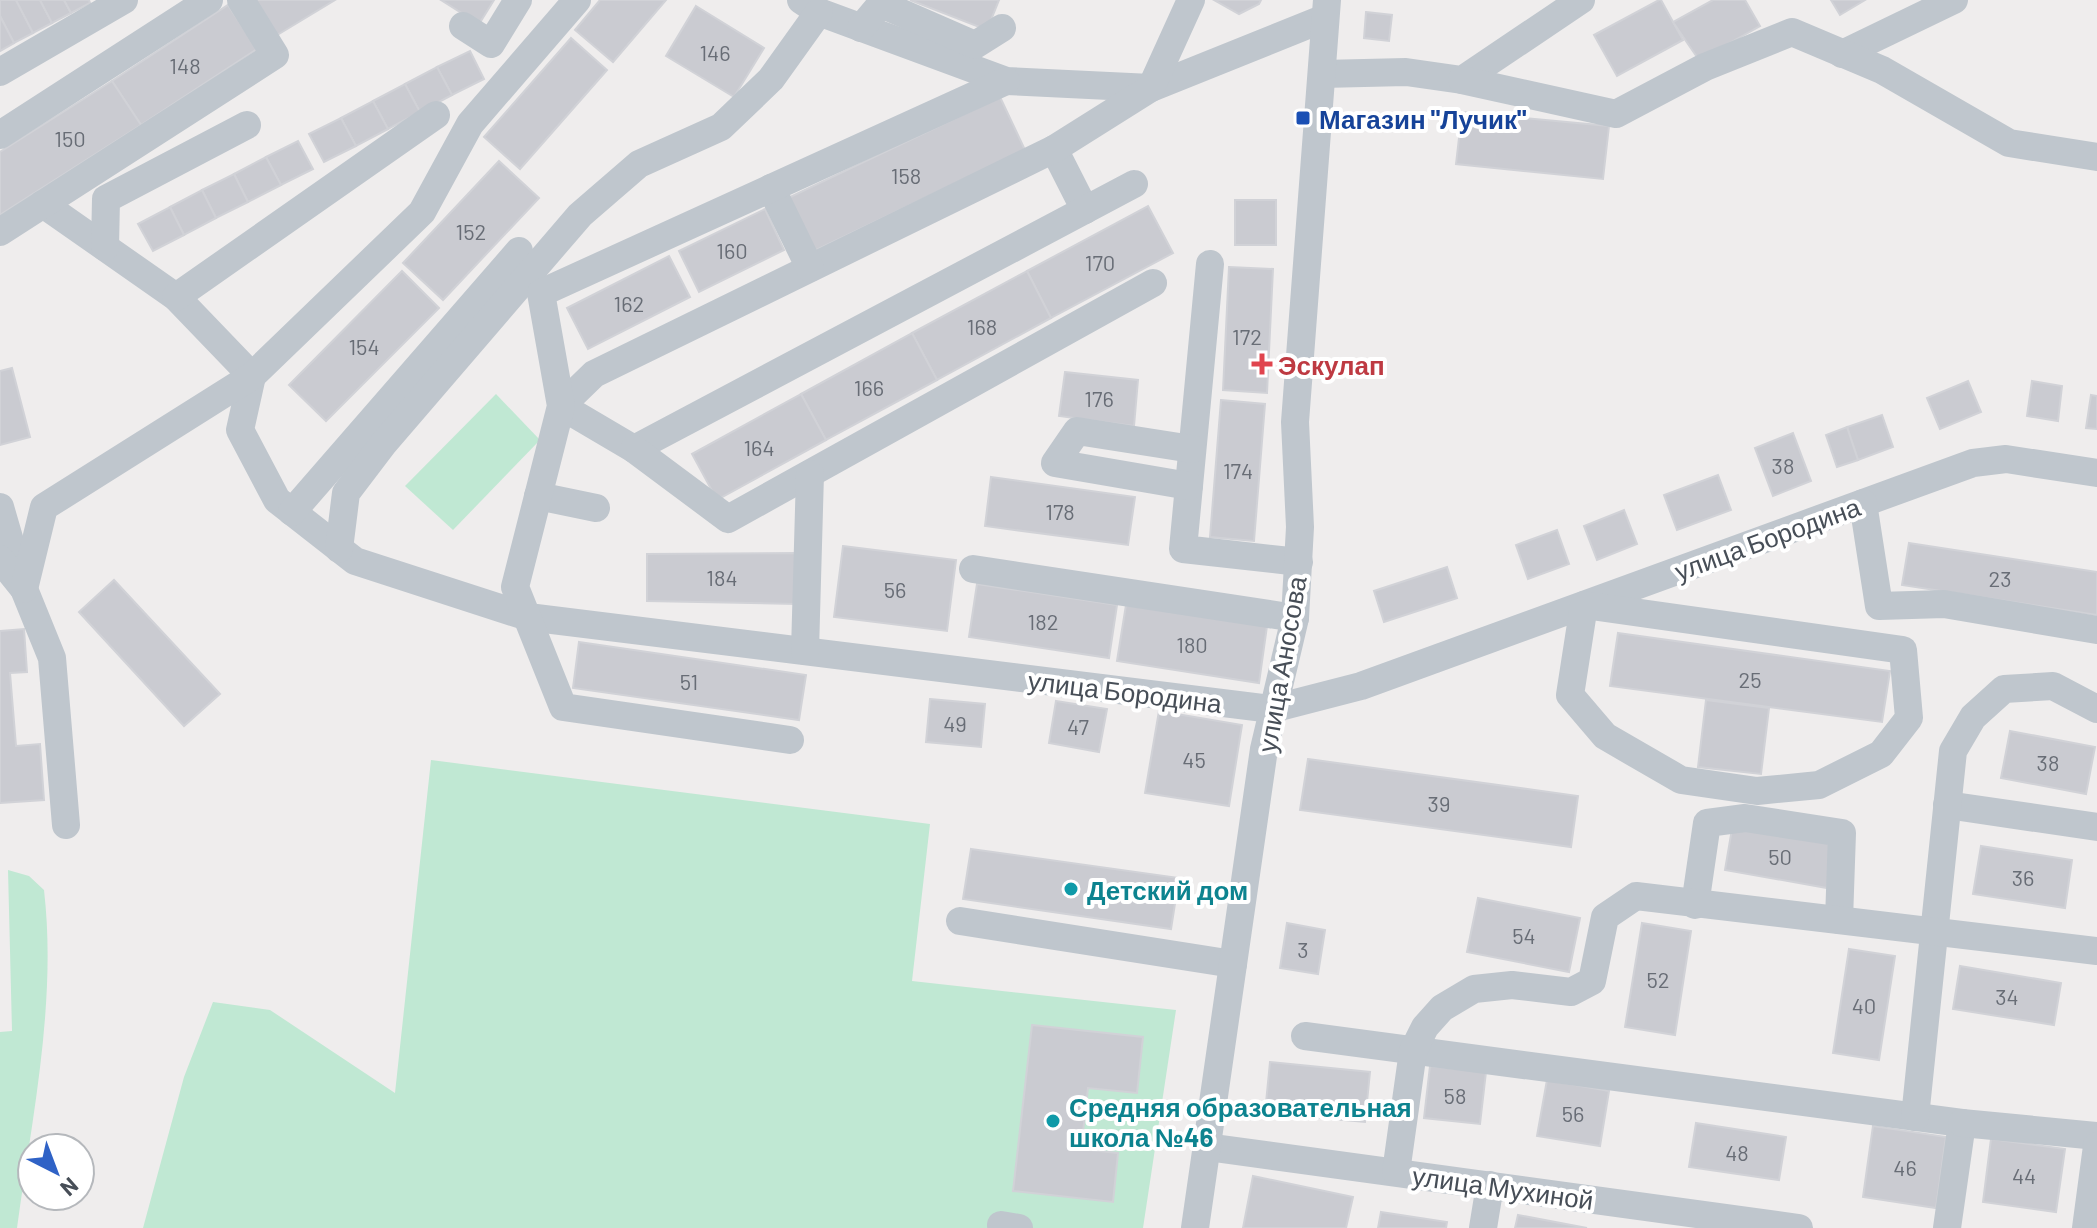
<svg xmlns="http://www.w3.org/2000/svg" width="2097" height="1228" font-family="Barlow,sans-serif">
	<style>
		.green { fill: #c0e8d3 }
		.building { fill: #cacbd1; stroke: #d1d2d7; stroke-width: 2 }
		.lines { fill: none; stroke-linecap: round; stroke-linejoin: round }
		.minor { stroke: #bfc6cd; stroke-width: 28 }
		.transit-dot { fill: #1a4fb4; stroke: #fff; stroke-width: 3 }
		.health-dot { fill: #e0444e; stroke: #fff; stroke-width: 3 }
		.culture-dot { fill: #0f9aa8; stroke: #fff; stroke-width: 3 }
		.labels { text-anchor: middle; dominant-baseline: central; stroke-width: 8; stroke-linejoin: round; paint-order: stroke }
		.number-label { font-size: 22px; fill: #686d76 }
		.transit-label { font-size: 26px; font-weight: bold; fill: #164399; stroke: #fff; text-anchor: start }
		.health-label { font-size: 26px; font-weight: bold; fill: #be3a42; stroke: #fff; text-anchor: start }
		.street-label { font-size: 26px; fill: #474e57; stroke: #fff }
		.culture-label { font-size: 26px; font-weight: bold; fill: #0d838f; stroke: #fff; text-anchor: start }
	</style>
	<rect width="100%" height="100%" fill="#efeded"/>
	<!-- green -->
	<g class="green">
		<path d="M496 394 540 440 453 530 405 486Z"/>
		<path d="M431 760 930 824 912 981 1176 1010 1143 1228H143L184 1077 213 1002 270 1010 395 1093Z"/>
		<path d="M8 870 29 876 44 890C57 1002 32 1117 17 1228H0V1032L12 1031Z"/>
	</g>
	<!-- building -->
	<g class="building">
		<path d="M0 0H16L33 33 14 43 0 16Z"/>
		<path d="M16 0H40L52 23 33 33Z"/>
		<path d="M40 0H64L71 13 52 23Z"/>
		<path d="M64 0H89L90 3 71 13Z"/>
		<path d="M251 0H335L274 37Z"/>
		<path d="M441 0H494L479 24Z"/>
		<path d="M600 0H666L613 62 575 30Z"/>
		<path d="M910 0H999L987 30Z"/>
		<path d="M1214 0H1261L1259 4 1239 14Z"/>
		<path d="M1659 0H1661L1683 40 1617 76 1594 35Z"/>
		<path d="M1713 0H1745L1760 26 1699 60 1673 22Z"/>
		<path d="M1831 0H1865L1840 15Z"/>
		<path d="M228 5 257 49 141 125 112 81Z"/>
		<path d="M696 6 764 48 734 97 666 56Z"/>
		<path d="M1366 12 1392 15 1389 41 1364 38Z"/>
		<path d="M0 16 14 43 0 51Z"/>
		<path d="M571 38 607 70 520 169 484 137Z"/>
		<path d="M470 51 484 79 452 95 437 67Z"/>
		<path d="M437 67 452 95 420 112 405 84Z"/>
		<path d="M112 81 141 125 0 215V152Z"/>
		<path d="M405 84 420 112 388 129 373 101Z"/>
		<path d="M1000 97 1025 150 812 252 786 199Z"/>
		<path d="M373 101 388 129 356 146 341 118Z"/>
		<path d="M1462 112 1609 126 1603 179 1456 164Z"/>
		<path d="M341 118 356 146 324 162 309 134Z"/>
		<path d="M298 141 313 169 281 185 266 157Z"/>
		<path d="M266 157 281 185 248 202 234 174Z"/>
		<path d="M499 161 539 198 443 300 403 263Z"/>
		<path d="M234 174 248 202 216 218 202 190Z"/>
		<path d="M202 190 216 218 184 235 170 207Z"/>
		<rect x="1235" y="200" width="41" height="45"/>
		<path d="M1148 206 1173 253 1051 318 1027 271Z"/>
		<path d="M170 207 184 235 153 251 138 224Z"/>
		<path d="M765 209 784 250 699 292 679 251Z"/>
		<path d="M669 256 690 297 588 349 567 308Z"/>
		<path d="M1229 267 1273 269 1267 393 1223 390Z"/>
		<path d="M402 271 439 308 326 421 289 385Z"/>
		<path d="M1027 271 1051 318 937 380 912 333Z"/>
		<path d="M912 333 937 380 826 440 801 394Z"/>
		<path d="M12 368 30 437 0 445V371Z"/>
		<path d="M1065 372 1138 380 1134 426 1059 416Z"/>
		<path d="M1968 381 1981 412 1940 429 1927 398Z"/>
		<path d="M2032 381 2062 386 2058 421 2027 416Z"/>
		<path d="M801 394 826 440 717 500 692 454Z"/>
		<path d="M2091 395 2097 396V429L2086 428Z"/>
		<path d="M1221 400 1265 404 1254 541 1210 537Z"/>
		<path d="M1882 415 1893 447 1858 460 1847 427Z"/>
		<path d="M1847 427 1858 460 1837 467 1826 435Z"/>
		<path d="M1793 433 1811 481 1773 496 1755 448Z"/>
		<path d="M1718 475 1731 510 1677 530 1664 495Z"/>
		<path d="M991 477 1135 497 1128 545 985 526Z"/>
		<path d="M1624 510 1637 544 1597 560 1584 526Z"/>
		<path d="M1557 530 1569 564 1528 579 1516 545Z"/>
		<path d="M1909 543 2097 572V615L1902 585Z"/>
		<path d="M843 546 956 560 947 631 834 617Z"/>
		<path d="M798 553 796 604 647 601V554Z"/>
		<path d="M1447 567 1457 598 1384 622 1374 591Z"/>
		<path d="M114 580 220 694 184 726 79 612Z"/>
		<path d="M977 584 1117 605 1109 658 969 637Z"/>
		<path d="M1126 605 1267 626 1259 683 1117 661Z"/>
		<path d="M24 629 27 672 10 673 16 746 40 744 44 800 0 803V631Z"/>
		<path d="M1618 633 1890 671 1882 722 1610 686Z"/>
		<path d="M579 642 806 675 799 720 573 688Z"/>
		<path d="M930 699 985 704 981 747 926 742Z"/>
		<path d="M1706 700 1769 708 1761 774 1698 767Z"/>
		<path d="M1056 701 1107 709 1099 752 1049 743Z"/>
		<path d="M1159 711 1242 725 1229 806 1145 793Z"/>
		<path d="M2010 731 2095 747 2086 794 2001 778Z"/>
		<path d="M1308 759 1578 796 1571 847 1300 810Z"/>
		<path d="M1733 823 1835 841 1827 888 1725 870Z"/>
		<path d="M1981 846 2072 860 2065 908 1973 894Z"/>
		<path d="M971 849 1179 878 1171 929 963 899Z"/>
		<path d="M1478 898 1580 918 1569 972 1467 952Z"/>
		<path d="M1287 923 1325 930 1318 974 1280 968Z"/>
		<path d="M1642 923 1691 931 1675 1035 1625 1027Z"/>
		<path d="M1849 949 1895 956 1879 1060 1833 1053Z"/>
		<path d="M1960 966 2061 983 2054 1025 1953 1009Z"/>
		<path d="M1032 1025 1143 1037 1137 1093 1088 1088 1081 1149 1118 1153 1113 1202 1013 1191Z"/>
		<path d="M1270 1062 1370 1072 1365 1122 1265 1113Z"/>
		<path d="M1430 1066 1486 1072 1480 1124 1424 1118Z"/>
		<path d="M1547 1080 1609 1091 1600 1146 1537 1136Z"/>
		<path d="M1696 1123 1786 1137 1779 1180 1689 1167Z"/>
		<path d="M1873 1126 1946 1137 1936 1208 1863 1197Z"/>
		<path d="M1991 1139 2065 1149 2056 1212 1983 1202Z"/>
		<path d="M1253 1176 1353 1197 1346 1228H1243Z"/>
		<path d="M1381 1212 1447 1222 1446 1228H1378Z"/>
		<path d="M1518 1215 1587 1228H1515Z"/>
	</g>
	<g class="lines">
		<!-- minor -->
		<g class="minor">
			<path d="M801 0 819 12 1006 81 1151 88 1325 18"/>
			<path d="M463 26 491 44 518 0"/>
			<path d="M861 28 881 4 975 45 1002 28"/>
			<path d="M1842 54 1954 0"/>
			<path d="M0 72 124 0"/>
			<path d="M1322 74 1406 72 1462 80 1581 0"/>
			<path d="M1462 80 1616 114 1705 67 1792 32 1882 70 2009 143 2097 157"/>
			<path d="M0 135 209 0"/>
			<path d="M1054 149 1085 210"/>
			<path d="M1134 184 634 449 561 406 594 374 1054 149 1151 88 1191 0"/>
			<path d="M771 188 810 268"/>
			<path d="M43 204 176 297 252 376"/>
			<path d="M0 232 275 55 241 0"/>
			<path d="M105 247 106 199 247 125"/>
			<path d="M1210 264 1183 549 1299 562"/>
			<path d="M176 297 436 115"/>
			<path d="M252 376 240 430 277 500 355 561 528 617 1272 709 1361 686 1973 463 2006 459 2097 473"/>
			<path d="M634 449 728 519 1153 283"/>
			<path d="M1189 486 1055 463 1077 431 1192 449"/>
			<path d="M538 496 596 508"/>
			<path d="M1863 503 1879 606 1944 604 2097 630"/>
			<path d="M0 507 20 576"/>
			<path d="M292 512 519 251"/>
			<path d="M339 549 346 493 384 443 580 215 639 164 721 127 771 79 819 12"/>
			<path d="M0 559 24 589 52 658 66 825"/>
			<path d="M973 569 1295 618"/>
			<path d="M24 589 44 507 252 376 422 212 470 124 577 0"/>
			<path d="M1584 605 1903 650 1909 718 1881 754 1819 785 1757 791 1681 780 1605 736 1570 695Z"/>
			<path d="M805 651 810 474"/>
			<path d="M790 740 563 707 515 587 561 406 541 293 1006 81"/>
			<path d="M1947 805 2097 827"/>
			<path d="M1695 905 1707 823 1745 818 1842 833 1839 920"/>
			<path d="M960 921 1233 964"/>
			<path d="M1305 1036 1962 1123 1947 1228"/>
			<path d="M1915 1117 1953 751 1973 717 2004 689 2053 686 2097 709"/>
			<path d="M1962 1123 2097 1136"/>
			<path d="M1207 1147 1799 1228"/>
			<path d="M1396 1172 1413 1051 1425 1027 1442 1008 1474 989 1512 985 1571 992 1592 981 1605 917 1636 896 2097 951"/>
			<path d="M1001 1225 1019 1228"/>
			<path d="M1195 1228 1264 749 1295 618 1300 527 1295 422 1327 0"/>
			<path d="M1483 1228 1490 1185"/>
			<path d="M2086 1228 2097 1146"/>
		</g>
	</g>
	<!-- markers -->
	<rect class="transit-dot" x="1295" y="110" width="16" height="16" rx="4"/>
	<path class="health-dot" d="M1258 352h8v8h8v8h-8v8h-8v-8h-8v-8h8z"/>
	<g class="culture-dot">
		<circle cx="1071" cy="889" r="8"/>
		<circle cx="1053" cy="1121" r="8"/>
	</g>
	<g class="labels">
		<!-- number labels -->
		<g class="number-label">
			<text x="715" y="52">146</text>
			<text x="185" y="65">148</text>
			<text x="70" y="138">150</text>
			<text x="906" y="175">158</text>
			<text x="471" y="231">152</text>
			<text x="732" y="250">160</text>
			<text x="1100" y="262">170</text>
			<text x="629" y="303">162</text>
			<text x="982" y="326">168</text>
			<text x="1247" y="336">172</text>
			<text x="364" y="346">154</text>
			<text x="869" y="387">166</text>
			<text x="1099" y="398">176</text>
			<text x="759" y="447">164</text>
			<text x="1783" y="465">38</text>
			<text x="1238" y="470">174</text>
			<text x="1060" y="511">178</text>
			<text x="722" y="577">184</text>
			<text x="2000" y="578">23</text>
			<text x="895" y="589">56</text>
			<text x="1043" y="621">182</text>
			<text x="1192" y="644">180</text>
			<text x="1750" y="679">25</text>
			<text x="689" y="681">51</text>
			<text x="955" y="723">49</text>
			<text x="1078" y="726">47</text>
			<text x="1194" y="759">45</text>
			<text x="2048" y="762">38</text>
			<text x="1439" y="803">39</text>
			<text x="1780" y="856">50</text>
			<text x="2023" y="877">36</text>
			<text x="1524" y="935">54</text>
			<text x="1303" y="949">3</text>
			<text x="1658" y="979">52</text>
			<text x="2007" y="996">34</text>
			<text x="1864" y="1005">40</text>
			<text x="1455" y="1095">58</text>
			<text x="1573" y="1113">56</text>
			<text x="1737" y="1152">48</text>
			<text x="1905" y="1167">46</text>
			<text x="2024" y="1175">44</text>
		</g>
		<!-- transit labels -->
		<g class="transit-label">
			<text x="1319" y="118">Магазин "Лучик"</text>
		</g>
		<!-- health labels -->
		<g class="health-label">
			<text x="1278" y="364">Эскулап</text>
		</g>
		<!-- street labels -->
		<g class="street-label">
			<text transform="translate(1767 538) rotate(-20)">улица Бородина</text>
			<text transform="translate(1281 664) rotate(-80)">улица Аносова</text>
			<text transform="translate(1125 691) rotate(7)">улица Бородина</text>
			<text transform="translate(1503 1187) rotate(8)">улица Мухиной</text>
		</g>
		<!-- culture labels -->
		<g class="culture-label">
			<text x="1087" y="889">Детский дом</text>
			<text x="1069" y="1106">Средняя образовательная<tspan x="1069" dy="30">школа №46</tspan></text>
		</g>
	</g>
	<!-- north arrow -->
	<g transform="translate(56 1172) rotate(138)"><circle r="38" fill="#ffffff" stroke="#b5b8bc" stroke-width="2"/>
	<path d="M0-6L14 30L0 20L-14 30Z" fill="#2f62c6"/>
	<text y="-12" font-size="22" font-weight="bold" text-anchor="middle" fill="#474e57">N</text>
	</g>
</svg>
